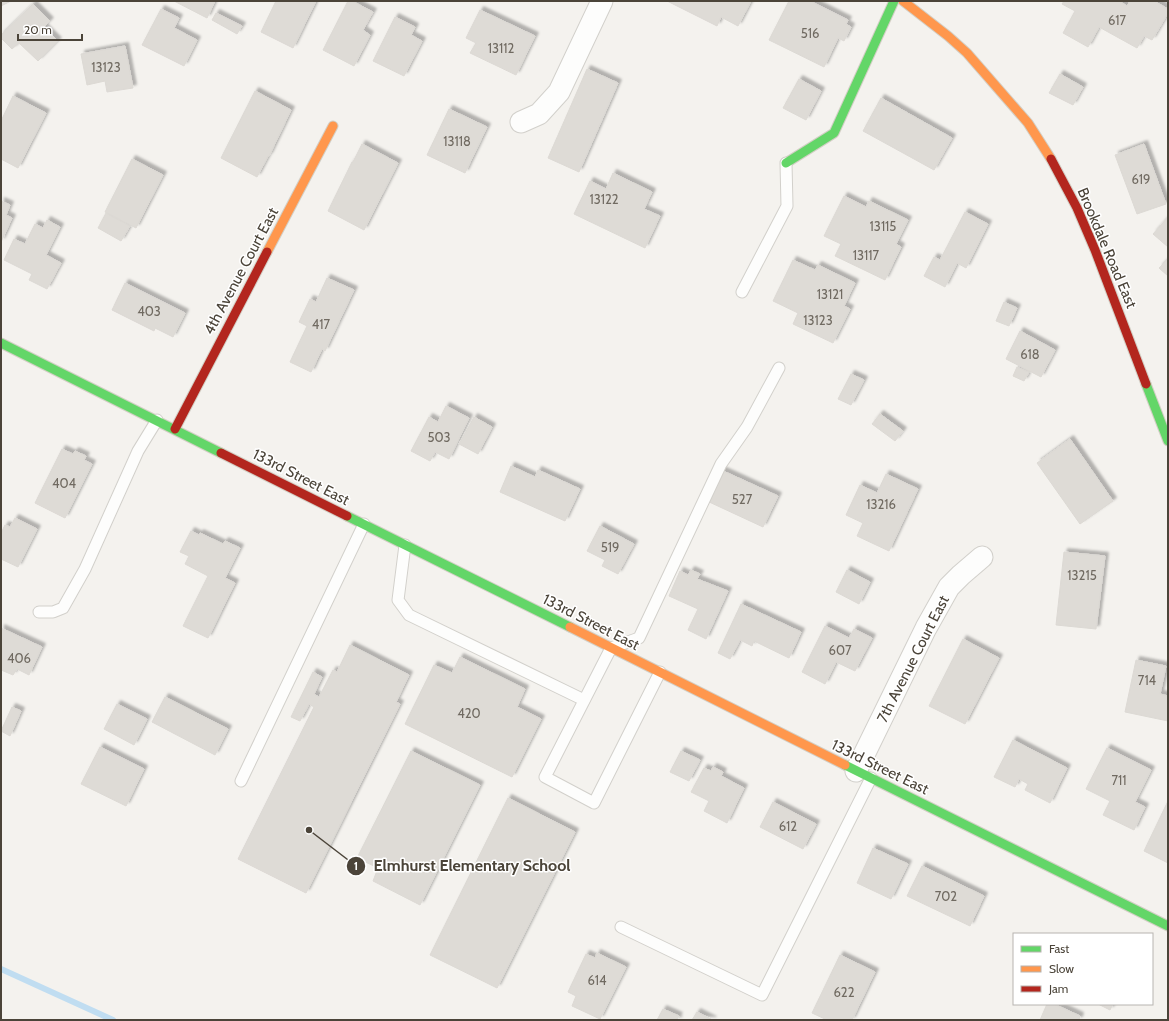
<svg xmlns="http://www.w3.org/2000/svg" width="1169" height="1021" font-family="Cabin,sans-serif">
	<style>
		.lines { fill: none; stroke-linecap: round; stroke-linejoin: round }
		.stream { stroke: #c0ddf1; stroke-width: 6 }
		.building { fill: #dedbd6; stroke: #dcd9d4; filter: url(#shadow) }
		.lane-casing { stroke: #d2d0cb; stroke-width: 13 }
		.street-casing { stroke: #d2d0cb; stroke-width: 23 }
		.fast-casing { stroke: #d3cfc5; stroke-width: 11 }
		.slow-casing { stroke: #d3cfc5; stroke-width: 11 }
		.jam-casing { stroke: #d3cfc5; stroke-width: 11 }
		.lane { stroke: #fdfdfc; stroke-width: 11 }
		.street { stroke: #fdfdfc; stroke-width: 21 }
		.fast { stroke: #63d668; stroke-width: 9 }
		.slow { stroke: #ff974d; stroke-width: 9 }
		.jam { stroke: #b3261e; stroke-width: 9 }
		.labels { text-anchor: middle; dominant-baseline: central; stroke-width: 3; stroke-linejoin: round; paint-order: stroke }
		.number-label { font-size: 13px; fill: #706a61 }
		.street-label { font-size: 15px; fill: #4b4439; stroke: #fff }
		.leader { fill: none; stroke: #4b4439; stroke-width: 1.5 }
		.callout-dot { fill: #4b4439; stroke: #fff; stroke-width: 1.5 }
		.mark-label { font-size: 12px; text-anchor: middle; font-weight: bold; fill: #fff }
		.callout-label { font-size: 16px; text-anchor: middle; font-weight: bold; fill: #4b4439; stroke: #fff; stroke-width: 3; stroke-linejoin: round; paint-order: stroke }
	</style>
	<defs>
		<filter id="shadow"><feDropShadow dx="3.5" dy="-3.5" stdDeviation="1" flood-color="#0004"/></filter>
	</defs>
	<rect width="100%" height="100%" fill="#f4f2ee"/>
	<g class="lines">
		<!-- stream -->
		<path class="stream" d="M1 969 113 1020"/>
	</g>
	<!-- building -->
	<g class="building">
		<path d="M1 1H11L1 6Z"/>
		<path d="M174 1H215L207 18Z"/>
		<path d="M276 1H316L293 48 261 32Z"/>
		<path d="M348 1H352L373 12 363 30 370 35 354 66 323 50Z"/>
		<path d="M667 1H751L738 26 721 17 717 26Z"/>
		<path d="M789 1H810L848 20 846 24 851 27 844 41 838 38 824 67 769 40Z"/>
		<path d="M1064 1H1119L1127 6 1130 1H1154L1168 9V13L1152 40 1144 36 1137 48 1099 27 1088 47 1063 33 1075 11 1062 4Z"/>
		<path d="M33 4 50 21 44 27 58 41 38 61 19 43 12 49 1 38V35Z"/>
		<path d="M161 9 179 18 174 28 197 40 184 66 142 45Z"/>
		<path d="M480 10 535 36 516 75 470 53 476 43 466 38Z"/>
		<path d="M216 13 242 26 237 34 212 20Z"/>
		<path d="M395 17 415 27 411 35 422 41 404 76 373 61Z"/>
		<path d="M125 46 133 88 107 92 105 81 87 85 81 54Z"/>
		<path d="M587 69 618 83 579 172 548 158Z"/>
		<path d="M1060 74 1083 87 1073 105 1049 93Z"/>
		<path d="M799 79 821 91 806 120 783 108Z"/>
		<path d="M255 91 291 110 269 156H268L257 177 221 158Z"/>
		<path d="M13 96 46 113 18 168 1 159V121Z"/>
		<path d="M881 98 952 138 934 170 863 131Z"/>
		<path d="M449 109 487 127 465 173 427 155Z"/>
		<path d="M362 144 398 163 364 230 328 211 352 162H353Z"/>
		<path d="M1144 144 1166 204 1137 214 1115 155Z"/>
		<path d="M132 159 163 175 136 228 105 212Z"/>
		<path d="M613 173 652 192 644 209 660 216 645 248 574 214 590 181 606 189Z"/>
		<path d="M844 196 866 207 869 201 908 220 896 244 901 247 885 280 835 256 841 244 824 236Z"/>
		<path d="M1 201 10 205 6 215 12 218 1 242Z"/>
		<path d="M965 212 988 224 966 268 957 263 945 287 924 276 934 257 940 260Z"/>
		<path d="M106 213 130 226 121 241 98 228Z"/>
		<path d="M1168 217V247L1153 234Z"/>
		<path d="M47 220 60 227 46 255 61 263 47 289 29 280 32 274 4 260 14 239 25 244 35 224 43 228Z"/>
		<path d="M1168 259V276L1159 268Z"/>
		<path d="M793 260 815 270 818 265 855 283 844 306 850 309 833 343 793 324 798 313 773 301Z"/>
		<path d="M327 278 354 290 325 351 322 349 311 372 290 362 307 326 299 322 310 299 316 302Z"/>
		<path d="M125 283 185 313 173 337 155 328 154 331 112 310Z"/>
		<path d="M1004 302 1017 308 1009 326 996 321Z"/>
		<path d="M1020 331 1055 350 1041 377 1006 359Z"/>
		<path d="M1017 367 1029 372 1024 381 1013 376Z"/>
		<path d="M851 374 864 380 851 405 838 399Z"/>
		<path d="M446 406 469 418 449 459 435 452 430 461 411 451 429 417 438 422Z"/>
		<path d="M880 414 903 431 895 441 872 424Z"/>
		<path d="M474 417 492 427 478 454 459 444Z"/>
		<path d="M1070 439 1113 501 1080 524 1037 463Z"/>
		<path d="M62 449 73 454 75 451 86 456 84 460 92 464 65 518 35 503Z"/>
		<path d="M511 466 535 477 538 470 580 489 565 521 500 492Z"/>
		<path d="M721 470 778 496 763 527 707 501Z"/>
		<path d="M886 474 918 489 889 551 857 536 863 523 846 515 860 485 877 493Z"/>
		<path d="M15 518 37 529 18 567 1 559V533L5 525 10 527Z"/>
		<path d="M600 526 634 544 618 574 602 566 605 560 587 551Z"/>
		<path d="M191 531 199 535 200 533 223 544 225 541 240 548 225 578 235 583 208 638 183 626 208 576 185 564 189 556 180 552Z"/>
		<path d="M1064 552 1105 556 1096 629 1056 625Z"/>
		<path d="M691 570 700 574 697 579 728 591 706 639 688 630 698 609 669 596 680 571 688 575Z"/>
		<path d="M847 570 870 582 859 604 836 592Z"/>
		<path d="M741 604 801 632 789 658 754 641 752 646 740 640 730 659 718 653Z"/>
		<path d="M825 626 849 638 854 629 872 638 855 671 836 662 825 684 802 672Z"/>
		<path d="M1 628 42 647 29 675 17 669 13 675 1 670Z"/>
		<path d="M963 639 999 658 965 724 929 706Z"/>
		<path d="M350 645 409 675 396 702 400 704 306 893 238 859 314 707 309 704 300 721 291 717 313 672 322 677 314 694 319 697 333 670 337 672Z"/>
		<path d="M460 657 525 689 517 707 541 719 512 777 405 724 434 665 452 673Z"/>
		<path d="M1136 660 1166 666 1160 694 1168 696V721L1125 712Z"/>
		<path d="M165 697 228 729 215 755 152 722Z"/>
		<path d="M117 704 147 719 134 745 104 729Z"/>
		<path d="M12 707 21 711 10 736 1 731Z"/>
		<path d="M1013 740 1067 768 1050 803 1025 790 1028 784 1019 779 1015 787 994 777Z"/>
		<path d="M100 747 144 769 126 806 81 784Z"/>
		<path d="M1107 748 1151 770 1135 802 1145 807 1134 830 1103 815 1110 801 1086 789Z"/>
		<path d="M411 751 480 785 420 905 373 881 378 868 357 858Z"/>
		<path d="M681 751 700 760 689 781 670 772Z"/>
		<path d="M713 767 723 772 721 776 744 788 727 823 704 811 709 801 691 792 704 768 711 771Z"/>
		<path d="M508 798 575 832 497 988 430 955Z"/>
		<path d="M1168 801V863L1144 851Z"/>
		<path d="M773 802 816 824 803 849 760 827Z"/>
		<path d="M873 848 908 864 891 899 857 883Z"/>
		<path d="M922 866 984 896 970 926 907 896Z"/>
		<path d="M597 953 626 967 600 1019 572 1006 576 996 568 992 586 954 595 958Z"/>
		<path d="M840 955 875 972 852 1020H827L812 1013Z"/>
		<path d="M1047 1004H1054L1080 1016 1079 1020H1040Z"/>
		<path d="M1098 1004H1113L1110 1010Z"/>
		<path d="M663 1009 679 1016 677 1019 679 1020H657Z"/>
		<path d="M697 1012 713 1020H692Z"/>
	</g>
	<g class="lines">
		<!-- lane casing -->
		<g class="lane-casing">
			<g id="lane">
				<path d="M742 292 787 206 786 163"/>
				<path d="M405 545 398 600 409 615 584 700"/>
				<path d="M39 612H53L63 608 85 569 138 451 157 420"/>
				<path d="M660 672 594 803 545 777 611 648 639 638 721 464 747 427 779 368"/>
				<path d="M241 781 364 524"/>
				<path d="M621 927 762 995 871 778"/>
			</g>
		</g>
		<!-- street casing -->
		<g class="street-casing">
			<g id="street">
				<path d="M521 122 539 114 559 92 602 1"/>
				<path d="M856 771 926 628 949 587 961 575 982 557"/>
			</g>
		</g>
		<!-- fast casing -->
		<g class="fast-casing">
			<g id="fast">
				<path d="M786 163 834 133 894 1"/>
				<path d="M1 343 221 453"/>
				<path d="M1146 384 1168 441"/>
				<path d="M347 516 570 627"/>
				<path d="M845 765 1168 926"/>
			</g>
		</g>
		<!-- slow casing -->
		<g class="slow-casing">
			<g id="slow">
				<path d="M903 1 948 36 967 53 1028 123 1051 159"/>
				<path d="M267 252 333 126"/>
				<path d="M570 627 845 765"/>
			</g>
		</g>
		<!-- jam casing -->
		<g class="jam-casing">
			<g id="jam">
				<path d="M1051 159 1077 208 1095 250 1146 384"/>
				<path d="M175 429 267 252"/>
				<path d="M221 453 347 516"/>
			</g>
		</g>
		<!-- lane -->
		<use href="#lane" class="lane"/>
		<!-- street -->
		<use href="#street" class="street"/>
		<!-- fast -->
		<use href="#fast" class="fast"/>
		<!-- slow -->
		<use href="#slow" class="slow"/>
		<!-- jam -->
		<use href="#jam" class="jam"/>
	</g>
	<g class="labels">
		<!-- number labels -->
		<g class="number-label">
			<text x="1117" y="20">617</text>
			<text x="810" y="33">516</text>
			<text x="501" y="48">13112</text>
			<text x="106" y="67">13123</text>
			<text x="457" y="141">13118</text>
			<text x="1141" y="179">619</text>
			<text x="604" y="199">13122</text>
			<text x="883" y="226">13115</text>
			<text x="866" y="255">13117</text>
			<text x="830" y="294">13121</text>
			<text x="149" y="311">403</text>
			<text x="818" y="320">13123</text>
			<text x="321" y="324">417</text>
			<text x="1030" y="354">618</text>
			<text x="439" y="437">503</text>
			<text x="64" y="483">404</text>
			<text x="742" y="499">527</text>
			<text x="881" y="504">13216</text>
			<text x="610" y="547">519</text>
			<text x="1082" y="575">13215</text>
			<text x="840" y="650">607</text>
			<text x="19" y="658">406</text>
			<text x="1147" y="680">714</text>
			<text x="469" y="713">420</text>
			<text x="1119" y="780">711</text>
			<text x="788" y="826">612</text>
			<text x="946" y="896">702</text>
			<text x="597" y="980">614</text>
			<text x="844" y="992">622</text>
		</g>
		<!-- street labels -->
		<g class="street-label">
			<text transform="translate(1107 248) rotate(67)">Brookdale Road East</text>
			<text transform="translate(241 271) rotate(-62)">4th Avenue Court East</text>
			<text transform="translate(301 477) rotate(27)">133rd Street East</text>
			<text transform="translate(591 622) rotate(27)">133rd Street East</text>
			<text transform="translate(913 659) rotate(-63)">7th Avenue Court East</text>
			<text transform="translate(880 767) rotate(26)">133rd Street East</text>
		</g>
	</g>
	<!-- callouts -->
	<path class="leader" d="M309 830L356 866"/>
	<g class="callout-dot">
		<circle cx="309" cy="830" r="4"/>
		<circle cx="356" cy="866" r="10"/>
	</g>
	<g class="mark-label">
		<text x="356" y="870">1</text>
	</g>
	<g class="callout-label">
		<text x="472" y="871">Elmhurst Elementary School</text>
	</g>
	<!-- border -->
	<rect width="1169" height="1021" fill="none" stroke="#4b4439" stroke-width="4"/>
	<!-- legend -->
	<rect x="1013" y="933" width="140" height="72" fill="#ffffff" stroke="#b7b4b0"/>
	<rect x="1021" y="946" width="20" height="6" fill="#63d668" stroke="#b7b4b0"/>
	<text x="1049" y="953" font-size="12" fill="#4b4439">Fast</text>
	<rect x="1021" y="966" width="20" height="6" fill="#ff974d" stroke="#b7b4b0"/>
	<text x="1049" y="973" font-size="12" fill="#4b4439">Slow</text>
	<rect x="1021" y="986" width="20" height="6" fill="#b3261e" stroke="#b7b4b0"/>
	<text x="1049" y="993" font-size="12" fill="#4b4439">Jam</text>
	<!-- scale -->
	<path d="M18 34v6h64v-6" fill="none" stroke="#4b4439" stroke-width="2"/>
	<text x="24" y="34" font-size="12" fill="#4b4439" stroke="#ffffff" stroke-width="3" paint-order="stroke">20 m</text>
</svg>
